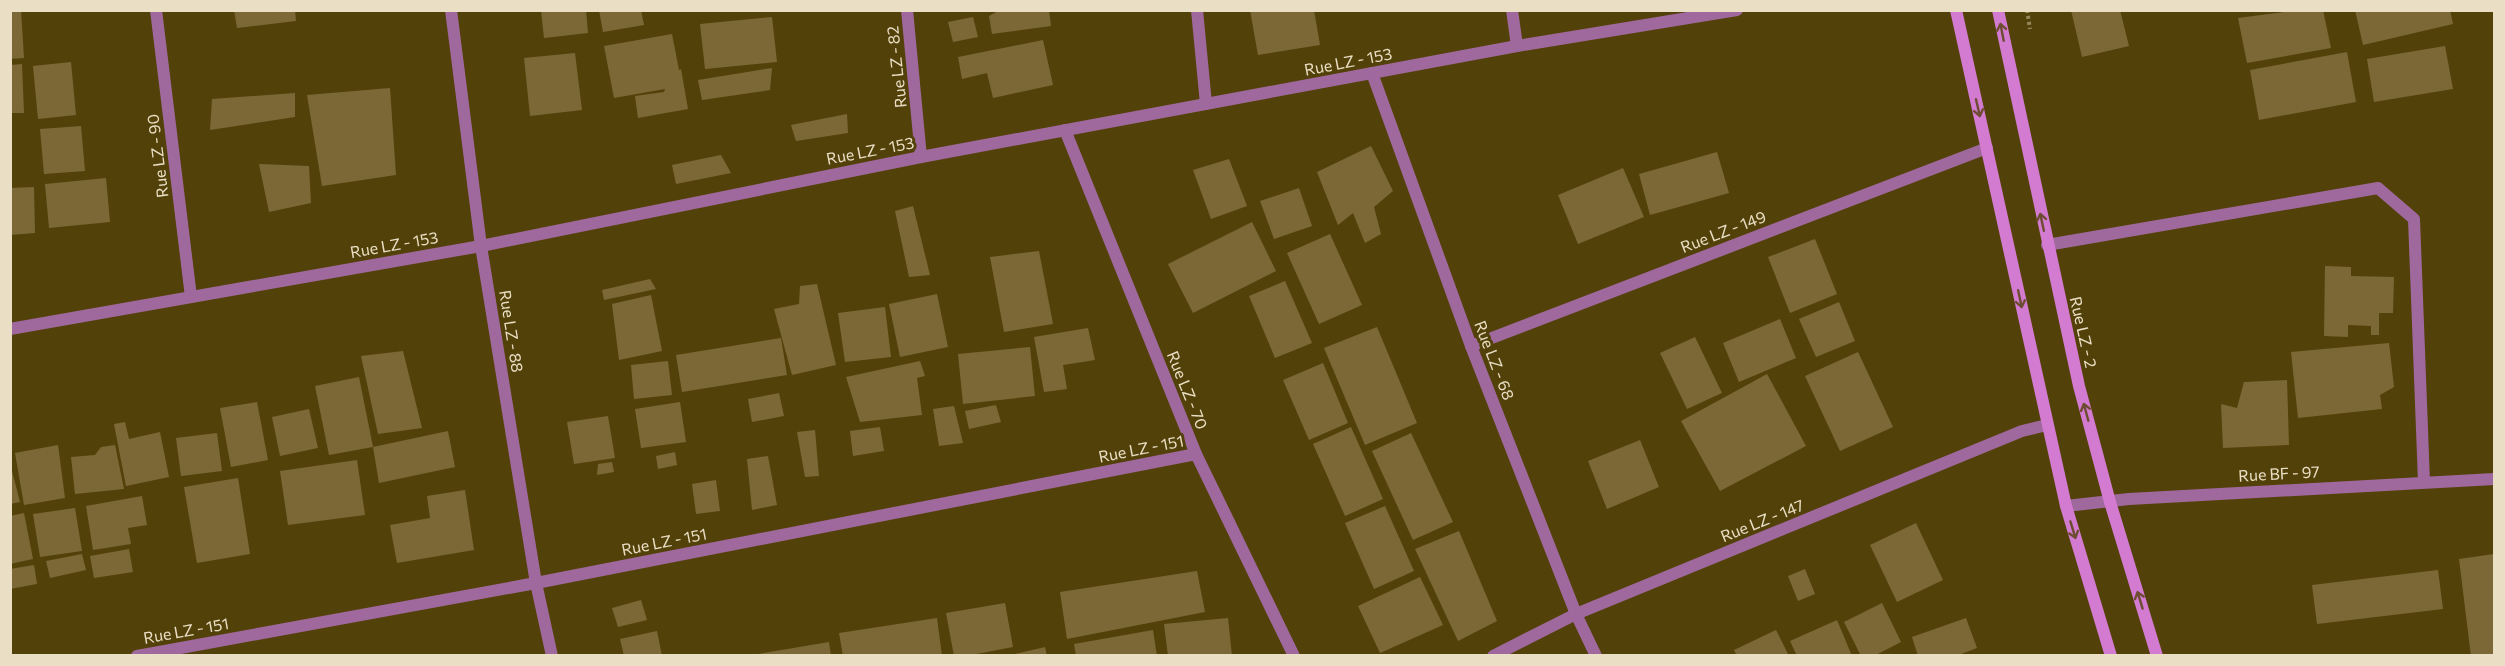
<svg xmlns="http://www.w3.org/2000/svg" width="2505" height="666" font-family="Commissioner,sans-serif">
	<style>
		.building { fill: #7c6836 }
		.lines { fill: none; stroke-linecap: round; stroke-linejoin: round }
		.path { stroke: #96875d; stroke-width: 4; stroke-dasharray: 3 3; stroke-linecap: butt }
		.minor { stroke: #a0699e; stroke-width: 12 }
		.secondary { stroke: #d37bd0; stroke-width: 12 }
		.oneway { stroke: #6d4d32 }
		.labels { text-anchor: middle; dominant-baseline: central; stroke-width: 6; stroke-linejoin: round; paint-order: stroke }
		.street-label { font-size: 16px; fill: #eadfc5; stroke: #53410a }
	</style>
	<rect width="100%" height="100%" fill="#53410a"/>
	<!-- building -->
	<g class="building">
		<path d="M10 10H21L24 58 10 59Z"/>
		<path d="M234 10H295L296 21 237 28Z"/>
		<path d="M541 10H586L588 33 544 38Z"/>
		<path d="M599 10H641L644 25 603 32Z"/>
		<path d="M1000 10H1049L1051 26 992 34 989 16Z"/>
		<path d="M1250 10H1314L1320 45 1258 55Z"/>
		<path d="M2071 10H2120L2129 46 2082 57Z"/>
		<path d="M2300 10H2323L2331 48 2247 63 2238 18Z"/>
		<path d="M2355 10H2450L2453 24 2363 45Z"/>
		<path d="M772 17 777 62 705 69 700 24Z"/>
		<path d="M973 17 978 37 953 42 948 22Z"/>
		<path d="M672 34 679 70 681 69 688 109 638 118 635 96 664 92 665 89 614 98 604 46Z"/>
		<path d="M1043 40 1053 85 993 98 987 73 962 79 958 57Z"/>
		<path d="M2445 46 2453 89 2374 102 2367 59Z"/>
		<path d="M2347 52 2356 102 2259 120 2250 70Z"/>
		<path d="M575 53 582 110 530 116 524 58Z"/>
		<path d="M71 62 76 115 38 119 33 66Z"/>
		<path d="M22 64 24 113H10V65Z"/>
		<path d="M772 68 770 90 702 100 698 80Z"/>
		<path d="M390 88 396 175 322 186 307 95Z"/>
		<path d="M295 93V117L210 130 212 99Z"/>
		<path d="M847 114 848 133 796 141 791 125Z"/>
		<path d="M81 126 85 171 44 174 40 129Z"/>
		<path d="M1371 146 1393 191 1374 207 1381 234 1365 243 1353 213 1338 225 1317 172Z"/>
		<path d="M1717 152 1729 193 1650 215 1639 174Z"/>
		<path d="M721 155 731 173 676 184 672 165Z"/>
		<path d="M1229 159 1247 206 1211 219 1193 170Z"/>
		<path d="M259 164 309 166 311 203 269 212Z"/>
		<path d="M1623 168 1644 217 1578 244 1558 195Z"/>
		<path d="M106 178 110 222 49 228 45 184Z"/>
		<path d="M34 187 35 233 10 235V188Z"/>
		<path d="M1299 188 1312 226 1274 239 1260 201Z"/>
		<path d="M913 206 930 275 909 277 895 211Z"/>
		<path d="M1252 222 1276 271 1193 313 1168 264Z"/>
		<path d="M1330 234 1362 305 1319 324 1287 253Z"/>
		<path d="M1815 239 1837 294 1790 313 1768 257Z"/>
		<path d="M1039 251 1053 324 1004 332 990 257Z"/>
		<path d="M2325 266 2351 267V276L2394 277 2393 313H2379V335H2371V326L2348 325V337L2324 336Z"/>
		<path d="M650 279 656 289 604 300 602 290Z"/>
		<path d="M1285 281 1312 343 1275 358 1249 296Z"/>
		<path d="M817 284 836 365 792 375 774 309 799 304 800 286Z"/>
		<path d="M937 294 948 347 900 357 889 304Z"/>
		<path d="M651 295 662 351 619 360 612 304Z"/>
		<path d="M1839 302 1855 341 1816 357 1799 319Z"/>
		<path d="M885 307 891 357 845 362 838 313Z"/>
		<path d="M1780 319 1796 358 1739 382 1723 343Z"/>
		<path d="M1377 327 1417 423 1365 445 1324 348Z"/>
		<path d="M1088 328 1095 360 1063 365 1067 389 1044 392 1034 337Z"/>
		<path d="M1695 337 1722 393 1687 409 1660 353Z"/>
		<path d="M781 338 787 375 682 392 676 355Z"/>
		<path d="M2389 343 2394 387 2380 395 2382 409 2298 418 2291 352Z"/>
		<path d="M1030 347 1035 396 963 404 958 354Z"/>
		<path d="M403 351 422 428 378 434 361 356Z"/>
		<path d="M1858 352 1893 427 1840 451 1805 376Z"/>
		<path d="M668 361 672 395 634 399 631 365Z"/>
		<path d="M920 361 925 376 917 378 922 415 860 422 846 377Z"/>
		<path d="M1323 363 1348 423 1309 440 1283 380Z"/>
		<path d="M1767 374 1806 446 1720 491 1681 421Z"/>
		<path d="M359 377 373 447 448 431 455 467 379 483 373 447 329 455 315 386Z"/>
		<path d="M2287 380 2289 445 2223 448 2221 404 2237 408 2244 382Z"/>
		<path d="M779 393 784 416 752 422 748 399Z"/>
		<path d="M257 402 268 460 231 467 220 408Z"/>
		<path d="M680 402 686 442 641 448 635 409Z"/>
		<path d="M996 405 1001 422 969 429 965 411Z"/>
		<path d="M954 406 963 443 939 446 933 409Z"/>
		<path d="M309 409 318 448 280 456 272 417Z"/>
		<path d="M608 416 615 458 574 464 567 422Z"/>
		<path d="M125 422 129 439 160 432 169 477 126 486 114 424Z"/>
		<path d="M880 427 884 451 853 456 850 431Z"/>
		<path d="M1351 427 1383 499 1345 516 1313 444Z"/>
		<path d="M815 430 819 476 805 477 797 432Z"/>
		<path d="M217 433 222 471 181 476 176 438Z"/>
		<path d="M1411 433 1453 522 1413 540 1372 451Z"/>
		<path d="M1640 440 1659 487 1607 509 1588 461Z"/>
		<path d="M58 445 65 498 24 505 15 453Z"/>
		<path d="M115 445 124 489 75 494 71 457 95 455 101 447Z"/>
		<path d="M675 452 677 465 658 469 656 456Z"/>
		<path d="M768 456 777 505 752 510 747 459Z"/>
		<path d="M357 460 365 515 288 525 280 471Z"/>
		<path d="M612 462 614 472 597 475 598 464Z"/>
		<path d="M10 463 20 502 10 504Z"/>
		<path d="M238 478 250 554 197 563 184 487Z"/>
		<path d="M716 480 720 511 696 514 692 484Z"/>
		<path d="M465 490 474 550 397 563 390 525 430 518 427 496Z"/>
		<path d="M142 496 147 525 128 528 131 544 93 550 86 506Z"/>
		<path d="M1385 506 1414 571 1374 589 1345 523Z"/>
		<path d="M75 508 82 551 40 557 33 514Z"/>
		<path d="M24 513 33 559 10 564V516Z"/>
		<path d="M1916 523 1943 580 1897 602 1870 545Z"/>
		<path d="M1459 531 1497 621 1458 641 1415 549Z"/>
		<path d="M129 549 133 572 94 578 90 556Z"/>
		<path d="M82 554 86 570 50 578 46 561Z"/>
		<path d="M2494 554V656H2471L2459 559Z"/>
		<path d="M34 565 37 584 10 589V569Z"/>
		<path d="M1805 569 1815 594 1798 601 1788 576Z"/>
		<path d="M2438 570 2443 609 2317 624 2312 585Z"/>
		<path d="M1197 571 1205 612 1067 639 1060 592Z"/>
		<path d="M1420 577 1443 625 1380 653 1358 606Z"/>
		<path d="M641 600 647 620 618 627 612 608Z"/>
		<path d="M1005 603 1013 647 966 656H954L946 613Z"/>
		<path d="M1882 603 1901 642 1874 656H1861L1844 622Z"/>
		<path d="M937 618 942 656H843L839 633Z"/>
		<path d="M1228 618 1232 656H1168L1164 624Z"/>
		<path d="M1966 618 1977 648 1956 656H1918L1912 637Z"/>
		<path d="M1837 620 1852 656H1797L1790 641Z"/>
		<path d="M1153 630 1157 656H1076L1074 644Z"/>
		<path d="M1776 630 1789 656H1737L1734 650Z"/>
		<path d="M657 631 662 656H624L620 639Z"/>
		<path d="M829 642 831 656H758V654Z"/>
		<path d="M1045 647 1047 656H1011V655Z"/>
	</g>
	<g class="lines">
		<!-- path -->
		<path class="path" d="M2027 10 2030 29"/>
		<!-- minor -->
		<g class="minor">
			<path d="M156 10 191 297"/>
			<path d="M451 10 481 246 536 583 552 656"/>
			<path d="M907 10 921 157"/>
			<path d="M1197 10 1206 104"/>
			<path d="M1512 10 1517 46"/>
			<path d="M1372 73 1471 346 1576 614 1596 656"/>
			<path d="M1065 130 1196 454 1294 656"/>
			<path d="M2047 245 2378 188 2414 219 2424 482"/>
			<path d="M10 329 481 246 921 157 1517 46 1737 10"/>
			<path d="M1471 346 1987 148"/>
			<path d="M2066 506 2129 499 2494 479"/>
			<path d="M137 656 536 583 1196 454"/>
			<path d="M1493 656 1576 614 2022 431 2047 425"/>
		</g>
		<!-- secondary -->
		<g class="secondary">
			<path d="M1956 10 2066 506 2111 656"/>
			<path d="M1998 10 2079 386 2110 502 2157 656"/>
		</g>
	</g>
	<!-- one-way arrows -->
	<defs><path id="oneway-shaft" d="M-6 0H5M1.5-3L5.5 0L1.5 3" fill="none" stroke-width="1.6" stroke-linecap="round" stroke-linejoin="round" transform="scale(1.5)"/></defs>
	<g class="oneway">
		<use href="#oneway-shaft" transform="translate(2002 32) rotate(-101)"/>
		<use href="#oneway-shaft" transform="translate(1978 108) rotate(77)"/>
		<use href="#oneway-shaft" transform="translate(2042 222) rotate(-102)"/>
		<use href="#oneway-shaft" transform="translate(2020 299) rotate(78)"/>
		<use href="#oneway-shaft" transform="translate(2086 412) rotate(-105)"/>
		<use href="#oneway-shaft" transform="translate(2073 530) rotate(73)"/>
		<use href="#oneway-shaft" transform="translate(2140 600) rotate(-107)"/>
	</g>
	<g class="labels">
		<!-- street labels -->
		<g class="street-label">
			<text transform="translate(1348 61) rotate(-11)">Rue LZ - 153</text>
			<text transform="translate(896 67) rotate(-96)">Rue LZ - 82</text>
			<text transform="translate(870 150) rotate(-11)">Rue LZ - 153</text>
			<text transform="translate(157 156) rotate(-97)">Rue LZ - 90</text>
			<text transform="translate(1723 231) rotate(-21)">Rue LZ - 149</text>
			<text transform="translate(394 244) rotate(-10)">Rue LZ - 153</text>
			<text transform="translate(512 331) rotate(81)">Rue LZ - 88</text>
			<text transform="translate(2084 332) rotate(77)">Rue LZ - 2</text>
			<text transform="translate(1495 360) rotate(69)">Rue LZ - 68</text>
			<text transform="translate(1188 390) rotate(68)">Rue LZ - 70</text>
			<text transform="translate(1141 448) rotate(-11)">Rue LZ - 151</text>
			<text transform="translate(2279 473) rotate(-3)">Rue BF - 97</text>
			<text transform="translate(1762 520) rotate(-22)">Rue LZ - 147</text>
			<text transform="translate(664 541) rotate(-11)">Rue LZ - 151</text>
			<text transform="translate(186 630) rotate(-10)">Rue LZ - 151</text>
		</g>
	</g>
	<!-- border -->
	<rect width="2505" height="666" fill="none" stroke="#eadfc5" stroke-width="24"/>
</svg>
